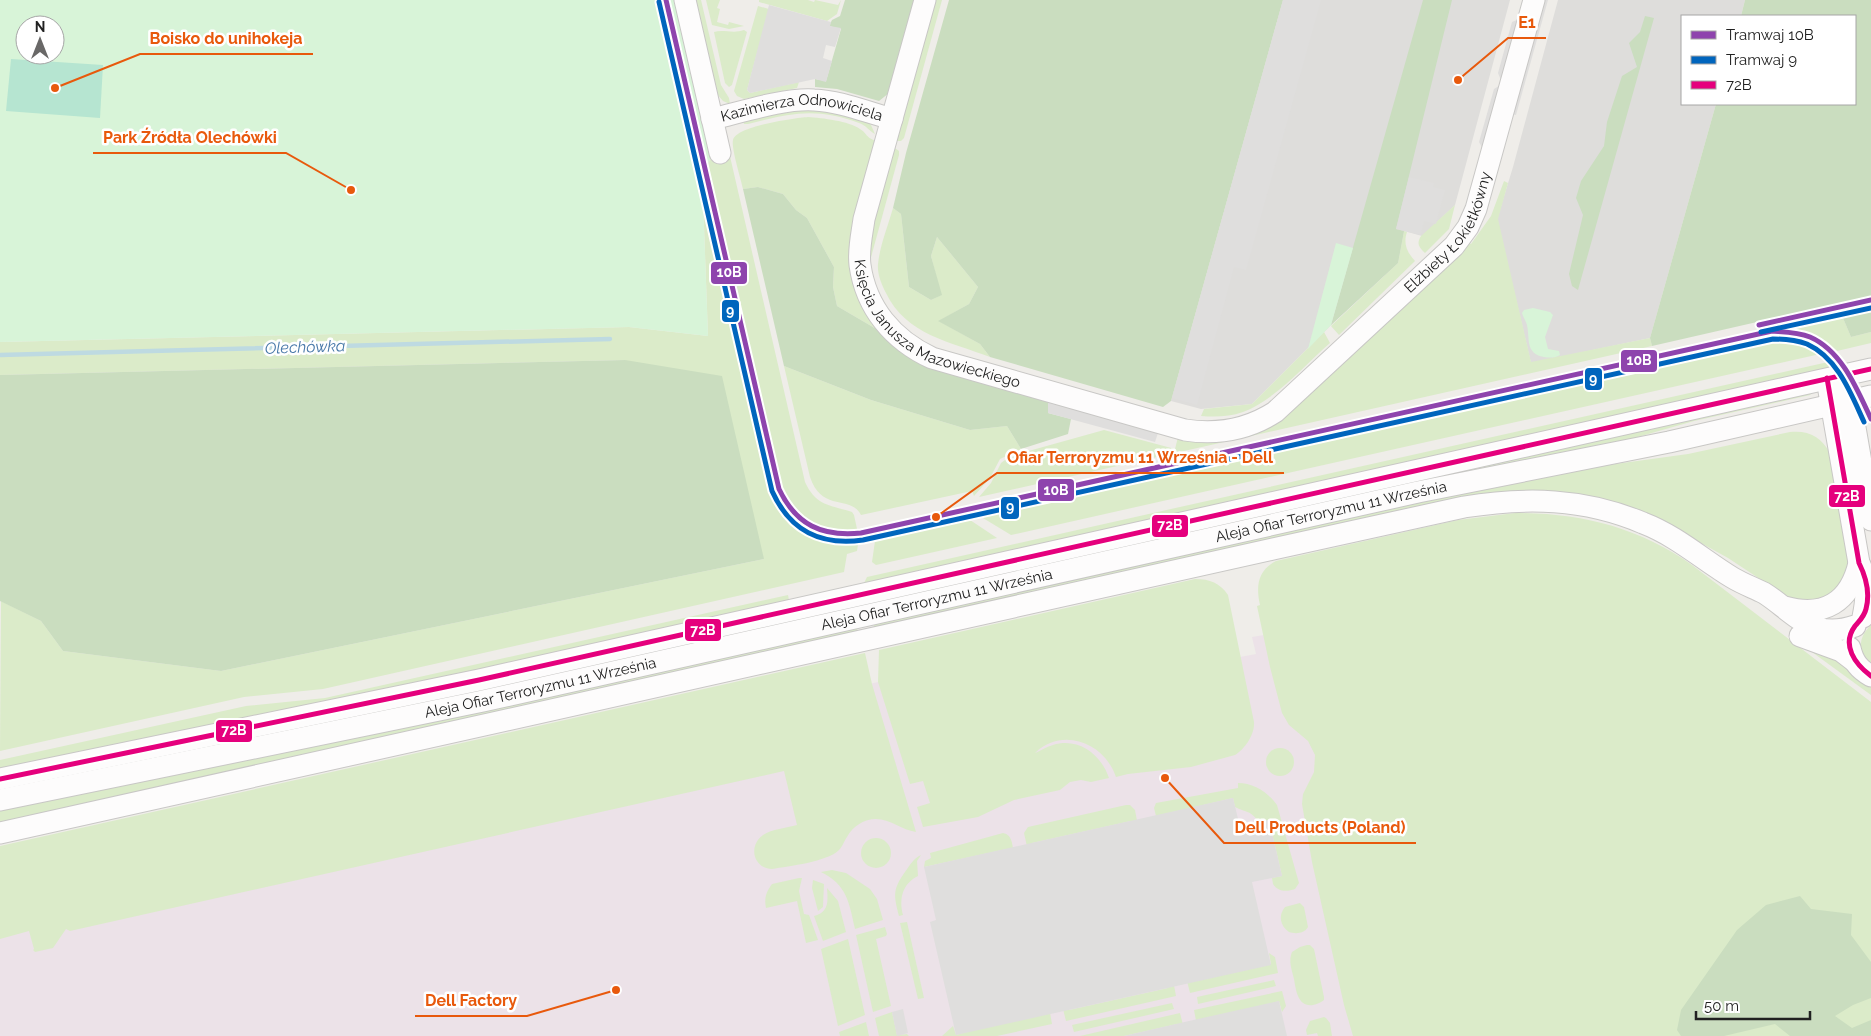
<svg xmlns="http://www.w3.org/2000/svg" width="1871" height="1036" font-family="Raleway,sans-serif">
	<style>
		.residential { fill: #dedddb }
		.industrial { fill: #ece2e8 }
		.grass { fill: #dbebc9 }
		.forest { fill: #caddbf }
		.park { fill: #d8f4d8; fill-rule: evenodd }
		.pitch { fill: #b6e5d1 }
		.parking { fill: #dfdedd }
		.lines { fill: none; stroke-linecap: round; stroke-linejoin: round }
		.stream { stroke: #bedae1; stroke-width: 4.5 }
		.minor-casing { stroke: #c8c7c5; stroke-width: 23 }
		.minor { stroke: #fdfcfc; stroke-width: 21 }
		.bus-1-casing { stroke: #fff; stroke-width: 9 }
		.bus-1 { stroke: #e5007d; stroke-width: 5 }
		.tram-1-casing { stroke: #fff; stroke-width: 9 }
		.tram-2-casing { stroke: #fff; stroke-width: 9 }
		.tram-1 { stroke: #8e44ad; stroke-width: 5 }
		.tram-2 { stroke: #0065bd; stroke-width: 5 }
		.labels { text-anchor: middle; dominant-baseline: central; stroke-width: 5; stroke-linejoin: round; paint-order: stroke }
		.street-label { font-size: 15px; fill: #212121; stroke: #fff }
		.water-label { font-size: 16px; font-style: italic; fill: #4979a9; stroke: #fff }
		.leader { fill: none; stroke: #e8590c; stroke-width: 2 }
		.callout-dot { fill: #e8590c; stroke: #fff; stroke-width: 2 }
		.callout-label { font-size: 16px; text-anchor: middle; font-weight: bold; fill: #e8590c; stroke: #fff; stroke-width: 5; stroke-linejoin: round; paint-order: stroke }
		.line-badge { stroke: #fff; stroke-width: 2 }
		.badge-label { font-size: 14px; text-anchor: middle; font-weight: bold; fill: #fff }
	</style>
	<rect width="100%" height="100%" fill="#efede9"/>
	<!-- residential -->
	<g class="residential">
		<path d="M1283 0H1510L1455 205 1422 236 1404 231 1398 263 1331 325 1252 404 1201 409 1171 401Z"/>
		<path d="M1558 0H1745L1741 16H1682V104H1716L1650 338 1531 363 1497 219 1513 167Z"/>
	</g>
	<!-- industrial -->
	<path class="industrial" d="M1264 635 1663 1036H0V884L531 760 878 682 1240 657 1256 654 1252 637Z"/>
	<!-- grass -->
	<g class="grass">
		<path d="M694 0H701L721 85 729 98 730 104 723 101 717 94Z"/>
		<path d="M706 0H720L717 8 720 9 717 22 728 25 729 22 744 26 729 29 712 25Z"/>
		<path d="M759 0H808L814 2 815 0 838 5 841 0 837 14 827 21 759 2Z"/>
		<path d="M932 0H942L904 138 901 141H896Z"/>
		<path d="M758 6 769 9 747 90 750 93 799 82 797 88 744 99 737 96 734 91Z"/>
		<path d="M744 30 747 32 732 85 729 87 725 83 714 32C723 29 733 34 744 30Z"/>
		<path d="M817 108 867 121 871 125 875 134C869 131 866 125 859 123 815 107 792 113 748 124H744L743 121 791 110Z"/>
		<path d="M808 117C822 118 849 121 860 129 868 134 865 137 876 141L858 297 870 321 878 330 837 306 833 287 834 267 807 218 796 210 783 194 758 187 743 189C741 179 731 148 733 140 736 126 795 118 808 117Z"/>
		<path d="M892 146 899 151V155L870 261 871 229Z"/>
		<path d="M729 152 805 482C816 506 830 505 852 512L854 515 859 538 857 551 847 554 844 572 323 689 244 697 0 751 1 601 41 621 63 651 221 671 764 559 625 360 0 375V342L629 327 708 336 702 171 713 156Z"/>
		<path d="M1504 181 1508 183 1498 219 1531 362 1650 338 1652 346 979 497 991 483 1001 463 1005 460 1025 452 1104 430 1175 449 1178 437 1233 439 1467 241 1471 244 1491 216Z"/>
		<path d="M1455 205 1449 229 1425 253C1419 247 1416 244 1421 236Z"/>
		<path d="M893 208 901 214 909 287 931 300 941 295 931 256 937 237 978 287 969 304 939 321 980 344 990 357C951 342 906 335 886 293 882 285 877 274 878 264 880 245 888 226 893 208Z"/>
		<path d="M1404 231 1407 232C1403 244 1407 252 1415 261L1339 335 1331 326 1398 263Z"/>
		<path d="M1840 311 1851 337 1871 332V343L1837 351 1816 335 1788 327 1787 324Z"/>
		<path d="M1324 332 1330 343C1304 366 1275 400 1243 412 1229 417 1215 417 1201 416L1204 409 1252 404Z"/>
		<path d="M1765 334C1789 333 1809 338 1829 352L1011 535 978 515 977 510Z"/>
		<path d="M1837 360 1841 365 864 583 867 577Z"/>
		<path d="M784 366 871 400 970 430 1007 426 1021 449 1000 459 990 478 974 496 972 491 861 515C850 494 822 513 810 477Z"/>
		<path d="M1812 393 1810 395 1694 421 1620 442 869 606 868 601Z"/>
		<path d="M1790 432C1809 430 1821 437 1830 453L1848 540V577L1823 602 1792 600 1728 558 1663 522 1557 493 875 629 873 623 1474 489 1579 469 1688 454Z"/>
		<path d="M1515 513C1581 513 1638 527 1692 565L1871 702V1036H1353L1344 1005 1312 862 1302 804 1303 794 1314 772 1315 755 1308 741 1289 725 1282 713 1270 667 1257 606 1260 605C1256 587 1257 571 1276 561L1458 520Z"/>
		<path d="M970 520 997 538 876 565 872 562 875 541Z"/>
		<path d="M1195 579C1210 579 1220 583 1228 595L1254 722C1255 734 1245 749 1235 755L1191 767 1128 774 1116 777C1104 742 1062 727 1035 753 1040 751 1046 747 1053 745 1078 737 1101 754 1109 778L1091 782 1081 780 1070 782 1060 790 1014 800 978 817 923 827 917 807 930 803 923 781 910 784 878 682 879 650Z"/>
		<path d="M788 595 789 600 477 670 0 769V760L246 706 325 698Z"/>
		<path d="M1871 625V663C1857 652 1858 637 1871 625Z"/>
		<path d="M857 628 858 633 0 825V811L4 810Z"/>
		<path d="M1801 644 1818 648 1871 684V695Z"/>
		<path d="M865 653 872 684 916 832C902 830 890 819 876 819 864 819 853 826 847 837 844 841 843 846 839 850 827 862 789 866 772 869 753 868 748 846 763 835 772 829 786 828 797 825L784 771 70 931 66 929 53 948 35 952 33 950 34 949 29 931 0 939V846Z"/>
		<circle cx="1280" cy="762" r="14"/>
		<path d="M1238 783C1253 783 1268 792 1277 805L1299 883 1295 889C1287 892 1278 892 1273 884L1272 878 1282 876 1269 820 1259 822C1250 810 1247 813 1235 807L1233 798 1156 816 1154 808 1156 803 1238 788Z"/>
		<path d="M1126 805H1130L1135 810 1138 826 1131 821 1032 843 1028 851 1024 833 1028 827Z"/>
		<path d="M1003 833C1013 835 1012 845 1014 854L1007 849 924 867 925 861 931 858 930 853Z"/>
		<circle cx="876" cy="853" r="15"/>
		<path d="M921 855 917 861 918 876C902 884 899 899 903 915L899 916C894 896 892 890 905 872 910 865 913 859 921 855Z"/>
		<path d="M832 870 846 873 870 889 877 899 883 920 855 929C849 902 847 885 821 872Z"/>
		<path d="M799 878H802L799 891 804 914 809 915 818 940 806 943 797 901 766 908C764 898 766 892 772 884Z"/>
		<path d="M813 880 824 884 823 907 818 911 812 888Z"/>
		<path d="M827 888 838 901 846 932 823 941 814 916C829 912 828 902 827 888Z"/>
		<path d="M1300 903 1304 907 1308 927C1304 934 1295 934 1289 932 1280 926 1278 915 1285 907Z"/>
		<path d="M907 922 924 998 918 999 900 923Z"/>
		<path d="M885 927 887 934 886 936 876 939 891 1006 873 1012 856 935Z"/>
		<path d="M848 939 865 1015 838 1026 821 949Z"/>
		<path d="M1307 945H1310L1314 949 1324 997V1000C1320 1003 1317 1004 1313 1005 1298 1007 1296 991 1294 979 1292 970 1288 961 1292 952L1300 947Z"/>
		<path d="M1269 953 1275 957 1278 973 1190 993 1186 977 1271 964Z"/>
		<path d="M1173 980 1176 996 1066 1021 1062 1005 1069 1010 1168 988Z"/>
		<path d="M1274 980 1276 986 1198 1004 1197 997Z"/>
		<path d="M1282 991 1286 1006 1282 1012 1279 1001 1197 1026 1194 1010Z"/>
		<path d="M1172 1003 1174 1009 1074 1032 1072 1025Z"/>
		<path d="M1049 1007 1052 1024 997 1036H942L953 1026 956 1035Z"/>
		<path d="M892 1012 897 1035 907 1034 909 1036H879L875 1018Z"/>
		<path d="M1180 1013 1184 1029 1177 1024 1124 1036H1080Z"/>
		<path d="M1324 1017 1326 1018 1330 1023 1332 1036H1318L1317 1033 1307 1035 1306 1030 1310 1021Z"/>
		<path d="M866 1022 869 1036H840L839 1032Z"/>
	</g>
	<!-- forest -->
	<g class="forest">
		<path d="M845 0H916L889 93 879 101 837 89 815 87V79L826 81 841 29 829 26 832 20 840 16Z"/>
		<path d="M949 0H1283L1171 401 1163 407 990 357 980 344 938 321 969 304 978 287 937 237 931 256 942 295 931 300 909 287 901 214 893 208 906 153Z"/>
		<path d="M1423 0H1452L1396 229 1404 231 1398 263 1331 325Z"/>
		<path d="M1745 0H1871V296L1652 346 1650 338 1716 104H1855V16H1741Z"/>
		<path d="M1645 16 1654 18 1578 290 1572 286 1569 274 1583 215 1576 198 1581 181 1604 146 1607 122 1622 76 1637 67 1629 43 1640 32Z"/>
		<path d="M758 187 783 194 796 210 807 218 834 267 833 287 837 306 878 330 1048 400V413L1071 419 1068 434 1021 449 1007 426 970 430 871 400 784 366 743 189Z"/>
		<path d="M1871 303V332L1851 337 1840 311Z"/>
		<path d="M625 360 722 376 764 559 221 671 63 651 41 621 0 601V375Z"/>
		<path d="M1800 896 1811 909 1852 914 1851 935 1871 962V998L1853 1005 1835 1016 1852 1028 1871 1020V1036H1790L1775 1024 1724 1036H1681L1677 1030 1681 1010 1737 930 1766 905Z"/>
	</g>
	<!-- park -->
	<g class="park">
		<path d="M0 0H677L713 156 702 171 708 336 629 327 0 342ZM25 25H55V55H25Z"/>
		<path d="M1336 243 1353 248 1331 325 1308 349Z"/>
		<path d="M1533 308 1550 312 1553 315 1545 337 1548 349 1559 351 1560 355C1555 358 1550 358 1544 357 1525 354 1530 338 1527 325 1526 321 1523 317 1522 313L1524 310Z"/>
	</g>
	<!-- pitch -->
	<path class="pitch" d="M11 59 103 65 100 118 6 111Z"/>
	<!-- parking -->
	<g class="parking">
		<path d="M1283 0H1321L1246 270 1234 267 1197 405 1172 398Z"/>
		<path d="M1543 0H1548L1516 115 1511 114Z"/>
		<path d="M769 5 827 21 831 22 830 26 841 28 835 47 826 45 823 58 832 61 826 82 815 79 750 93 747 90Z"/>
		<path d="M1519 19 1502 83 1498 73 1512 22Z"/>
		<path d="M1502 84 1484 151 1479 142 1494 89Z"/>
		<path d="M1409 177 1434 183 1433 187 1445 190 1436 224 1424 221 1421 235 1396 229Z"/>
		<path d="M1048 400 1159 430 1155 442 1048 413Z"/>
		<path d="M1233 798 1240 827 1269 820 1282 876 1252 882 1271 965 956 1035 930 922 936 920 924 867Z"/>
		<path d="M1279 1001 1287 1036H1124L1189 1021Z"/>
		<path d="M903 1009 908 1033 897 1036 892 1012Z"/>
	</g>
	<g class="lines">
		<!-- stream -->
		<path class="stream" d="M0 355 610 339"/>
		<!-- minor casing -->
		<g class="minor-casing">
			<g id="minor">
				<path d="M685 0 720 153"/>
				<path id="s1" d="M925 0 864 219C862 234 858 250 860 265 866 308 893 340 932 358L1185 430C1218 435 1247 430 1275 412L1454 246 1468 227 1476 209 1534 0"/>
				<path id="s2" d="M712 119C742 112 784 98 814 100 840 101 866 112 892 119"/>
				<path d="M1848 387 1871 520"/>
				<path d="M1829 391 1859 563C1868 581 1867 598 1863 617"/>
				<path d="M1785 607C1824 618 1850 602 1859 563"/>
				<path d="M1800 636 1841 651 1854 661"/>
				<path d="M1850 648C1853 662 1859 669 1871 676"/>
				<path d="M0 779 479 680 1871 369"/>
				<path id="s3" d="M0 800 483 701 1418 492 1669 442 1871 396"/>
				<path d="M0 833 1273 549 1464 507C1526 497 1584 498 1643 523 1677 536 1703 560 1733 578 1743 584 1754 588 1764 593 1782 604 1797 622 1818 628 1831 632 1843 630 1855 626"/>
			</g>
		</g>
		<!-- minor -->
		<use href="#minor" class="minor"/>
		<!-- bus-1 casing -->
		<g class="bus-1-casing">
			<g id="bus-1">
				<path d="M1827 378 1859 563C1866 577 1870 594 1866 609 1864 617 1860 620 1855 626 1841 645 1855 664 1871 676"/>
				<path d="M0 779 479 680 1871 369"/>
			</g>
		</g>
		<!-- bus-1 -->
		<use href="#bus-1" class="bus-1"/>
		<!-- tram-1 casing -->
		<g class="tram-1-casing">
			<g id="tram-1">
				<path d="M666 0 779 489C796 525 822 537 861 533L1772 331C1785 332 1798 332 1810 337 1842 351 1857 389 1871 419"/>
				<path d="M1759 325 1871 300"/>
			</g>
		</g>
		<!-- tram-2 casing -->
		<g class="tram-2-casing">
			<g id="tram-2">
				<path d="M659 2 772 491C790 531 820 546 863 540L1773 339C1784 339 1796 340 1807 344 1838 358 1851 394 1864 422"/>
				<path d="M1761 332 1871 308"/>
			</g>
		</g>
		<!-- tram-1 -->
		<use href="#tram-1" class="tram-1"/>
		<!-- tram-2 -->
		<use href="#tram-2" class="tram-2"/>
	</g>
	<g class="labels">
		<!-- street labels -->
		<g class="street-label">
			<text stroke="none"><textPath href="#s2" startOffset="92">Kazimierza Odnowiciela</textPath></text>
			<text stroke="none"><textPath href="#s1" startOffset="1006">Elżbiety Łokietkówny</textPath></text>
			<text stroke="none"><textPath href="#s1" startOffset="378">Księcia Janusza Mazowieckiego</textPath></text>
			<text stroke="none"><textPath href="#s3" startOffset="1362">Aleja Ofiar Terroryzmu 11 Września</textPath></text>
			<text stroke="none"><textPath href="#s3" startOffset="958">Aleja Ofiar Terroryzmu 11 Września</textPath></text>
			<text stroke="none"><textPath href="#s3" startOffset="552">Aleja Ofiar Terroryzmu 11 Września</textPath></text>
		</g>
		<!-- water labels -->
		<g class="water-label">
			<text transform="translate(305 347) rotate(-2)">Olechówka</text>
		</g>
	</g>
	<!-- callouts -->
	<path class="leader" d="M1458 80L1508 38H1546M55 88L140 54H313M351 190L286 153H93M936 517L997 473H1284M1165 778L1224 843H1416M616 990L527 1016H415"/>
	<g class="callout-dot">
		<circle cx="1458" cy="80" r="5"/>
		<circle cx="55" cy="88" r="5"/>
		<circle cx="351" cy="190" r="5"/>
		<circle cx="936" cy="517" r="5"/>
		<circle cx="1165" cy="778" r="5"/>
		<circle cx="616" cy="990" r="5"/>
	</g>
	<g class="callout-label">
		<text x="1527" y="28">E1</text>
		<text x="226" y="44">Boisko do unihokeja</text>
		<text x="190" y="143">Park Źródła Olechówki</text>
		<text x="1140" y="463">Ofiar Terroryzmu 11 Września - Dell</text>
		<text x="1320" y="833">Dell Products (Poland)</text>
		<text x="471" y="1006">Dell Factory</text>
	</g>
	<g class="line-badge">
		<rect x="710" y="261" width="38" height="24" rx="5" fill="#8e44ad"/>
		<rect x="721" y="299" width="19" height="24" rx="5" fill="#0065bd"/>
		<rect x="1620" y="349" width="38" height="24" rx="5" fill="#8e44ad"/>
		<rect x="1584" y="367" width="19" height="24" rx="5" fill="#0065bd"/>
		<rect x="1037" y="478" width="38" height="24" rx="5" fill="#8e44ad"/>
		<rect x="1828" y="484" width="38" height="24" rx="5" fill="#e5007d"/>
		<rect x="1000" y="496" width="20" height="24" rx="5" fill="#0065bd"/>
		<rect x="1151" y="514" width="38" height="24" rx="5" fill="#e5007d"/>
		<rect x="684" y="618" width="38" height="24" rx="5" fill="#e5007d"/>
		<rect x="215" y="719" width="38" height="24" rx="5" fill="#e5007d"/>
	</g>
	<g class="badge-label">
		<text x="729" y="277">10B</text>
		<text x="730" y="316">9</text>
		<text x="1639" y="365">10B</text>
		<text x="1593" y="384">9</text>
		<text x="1056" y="495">10B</text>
		<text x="1847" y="501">72B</text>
		<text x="1010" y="512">9</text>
		<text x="1170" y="530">72B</text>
		<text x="703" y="635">72B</text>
		<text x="234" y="735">72B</text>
	</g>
	<!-- legend -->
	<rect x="1681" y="15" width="175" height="90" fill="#ffffff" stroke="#a6a6a6"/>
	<rect x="1691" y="31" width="25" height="8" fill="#8e44ad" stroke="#a6a6a6"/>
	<text x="1726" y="40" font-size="15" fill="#212121">Tramwaj 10B</text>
	<rect x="1691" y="56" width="25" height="8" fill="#0065bd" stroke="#a6a6a6"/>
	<text x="1726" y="65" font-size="15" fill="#212121">Tramwaj 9</text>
	<rect x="1691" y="81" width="25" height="8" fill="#e5007d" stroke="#a6a6a6"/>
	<text x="1726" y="90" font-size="15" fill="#212121">72B</text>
	<!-- north arrow -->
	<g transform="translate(40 40)"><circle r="24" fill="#ffffff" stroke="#a6a6a6"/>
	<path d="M0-4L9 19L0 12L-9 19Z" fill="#696867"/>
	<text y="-8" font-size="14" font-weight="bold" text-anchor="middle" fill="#212121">N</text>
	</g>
	<!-- scale -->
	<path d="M1696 1011v8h114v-8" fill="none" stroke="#212121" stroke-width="2.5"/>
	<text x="1704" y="1011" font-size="15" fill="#212121" stroke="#ffffff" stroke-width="4" paint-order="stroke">50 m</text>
</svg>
